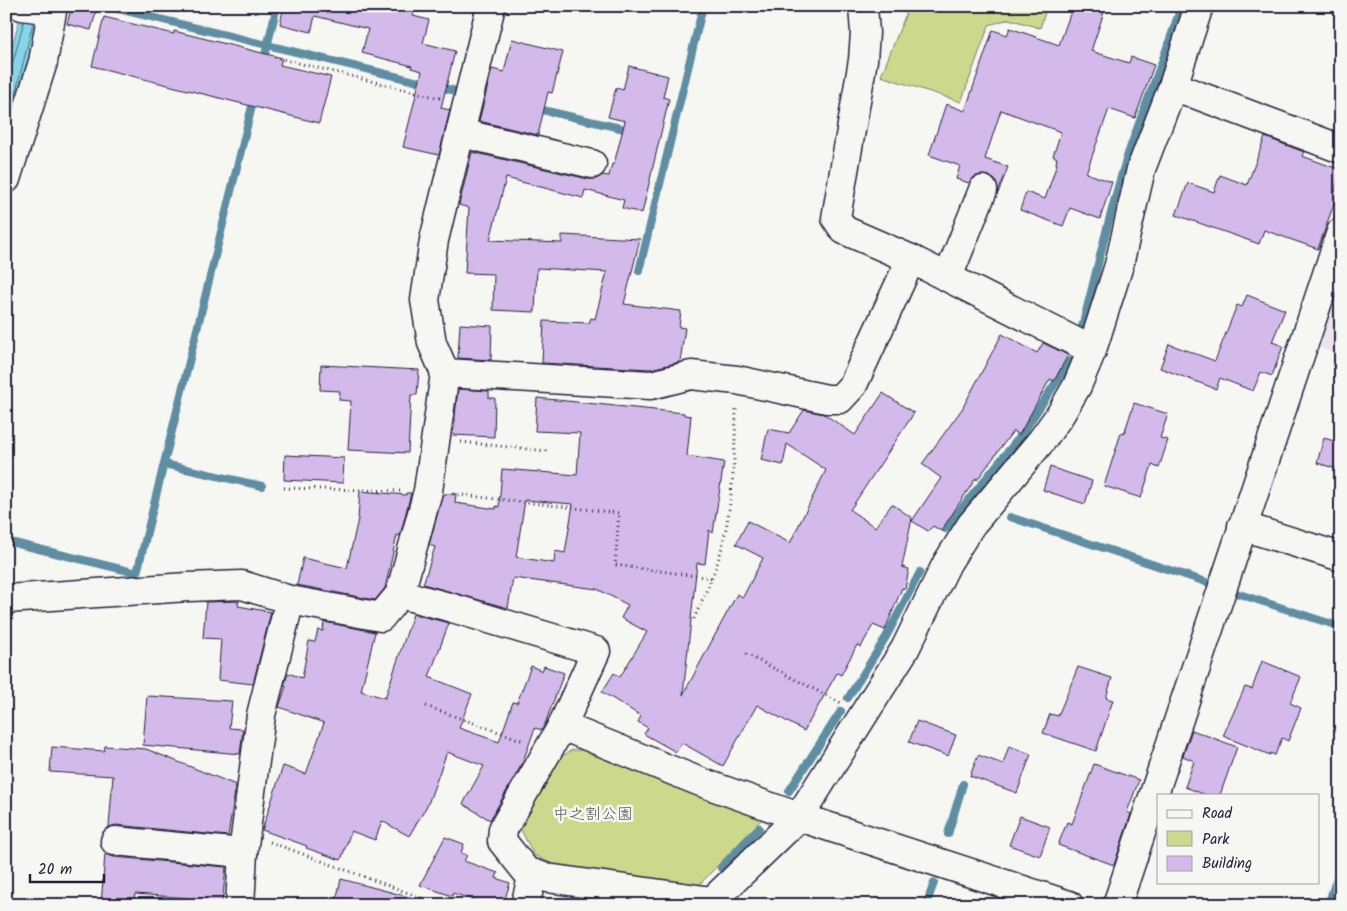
<svg xmlns="http://www.w3.org/2000/svg" width="1347" height="911" font-family="Kalam,'Klee One',sans-serif">
	<style>
		.built { fill: #ece4f0 }
		.green { fill: #ccd98d; stroke: #777e64 }
		.water { fill: #86d4e5; stroke: #5e8da1 }
		.lines { fill: none; stroke-linecap: round; stroke-linejoin: round }
		.shore { stroke: #4a697f; stroke-width: 1 }
		.stream { stroke: #5e8da1; stroke-width: 8 }
		.building { fill: #d3baea; stroke: #22223b; fill-rule: evenodd }
		.minor-casing { stroke: #22223b; stroke-width: 31 }
		.path { stroke: #22223b; stroke-width: 3; stroke-dasharray: 1 4; stroke-linecap: butt }
		.minor { stroke: #f6f6f2; stroke-width: 28 }
		.labels { text-anchor: middle; dominant-baseline: central; stroke-width: 5; stroke-linejoin: round; paint-order: stroke }
		.park-label { font-size: 16px; fill: #555954; stroke: #f6f6f2 }
	</style>
	<rect width="100%" height="100%" fill="#f6f6f2"/>
	<filter id="ink" filterUnits="userSpaceOnUse"><feTurbulence type="fractalNoise" baseFrequency=".02" numOctaves="2"/><feDisplacementMap in="SourceGraphic" scale="10" xChannelSelector="R" yChannelSelector="G"/><feConvolveMatrix kernelMatrix="1 2 1 2 8 2 1 2 1" color-interpolation-filters="sRGB"/></filter>
	<g filter="url(#ink)">
		<!-- built -->
		<path class="built" d="M1341 263V356L1313 345Z"/>
		<!-- green -->
		<g class="green">
			<path d="M909 6H1047L1040 28 1009 19 989 25 961 102 881 76Z"/>
			<path d="M572 750H584L763 818 699 885 554 865 534 855 521 830 530 809 561 757Z"/>
		</g>
		<!-- water -->
		<path class="water" d="M23 6H42L6 149V69Z"/>
		<g class="lines">
			<!-- shore -->
			<g class="shore">
				<path d="M6 66 10 65 13 62 24 21"/>
				<path d="M8 124 33 23"/>
			</g>
			<!-- stream -->
			<g class="stream">
				<path d="M106 6 456 91"/>
				<path d="M263 63 277 6"/>
				<path d="M534 108 633 131"/>
				<path d="M639 271 703 6"/>
				<path d="M1082 327C1097 271 1109 213 1127 157 1144 107 1165 58 1181 6"/>
				<path d="M164 464 262 486"/>
				<path d="M1010 517 1212 584"/>
				<path d="M945 529 1022 434 1070 361"/>
				<path d="M6 541 137 573 254 98"/>
				<path d="M1236 593 1341 627"/>
				<path d="M848 698 886 637 920 572"/>
				<path d="M789 791 841 711"/>
				<path d="M948 834 963 784"/>
				<path d="M721 868 759 828"/>
				<path d="M926 905 934 883"/>
				<path d="M1328 905 1341 865"/>
			</g>
		</g>
		<!-- building -->
		<g class="building">
			<path d="M72 6 96 12 91 30 67 24Z"/>
			<path d="M284 6H416L413 16 429 20 423 43 455 51 441 108 450 110 439 155 403 147 422 71 411 68 412 66 362 53 368 29 315 16 311 32 280 24Z"/>
			<path d="M1073 6H1106L1091 51 1129 63 1131 57 1154 65 1135 118 1109 109 1086 173 1112 182 1100 219 1070 208 1063 226 1020 210 1026 192 1045 199 1057 164H1056L1057 158 1053 156 1061 132 1001 110 985 159 1008 167 998 193 996 181 989 176 980 175 974 177 969 183 956 179 960 166 929 155 946 104 965 111 993 30 1007 35 1010 28 1059 45Z"/>
			<path d="M104 17 174 34V31L282 58 280 65 331 77 319 123 92 66Z"/>
			<path d="M512 39 563 52 552 93 548 92 538 135 479 121 492 69 504 72Z"/>
			<path d="M629 66 668 76 663 97 669 99 642 213 622 208 624 200 585 190 583 198 506 178 490 240 562 243V235L640 239 624 304 681 311 679 327 685 328 680 362 650 369 542 363 544 321 589 323 591 318 595 319 607 272 537 268 535 312 493 310 494 274 465 273 469 208 459 205 472 152 588 179H596L603 175 609 176 612 164H614L625 121 608 117 616 88 623 90Z"/>
			<path d="M1265 137 1304 152 1302 156 1341 170 1335 191 1338 192 1318 249 1264 230 1259 244 1176 215 1188 183 1214 192 1220 175 1247 185Z"/>
			<path d="M1247 295 1285 310 1272 342 1283 346 1272 376 1261 372 1253 391 1220 378 1216 389 1160 368 1169 344 1215 361 1237 305 1242 307Z"/>
			<path d="M460 324 492 326 491 360 458 358Z"/>
			<path d="M1002 334 1037 353 1043 343 1068 355 1054 381 1050 379 1019 435 1013 431 977 480 976 478 941 531 933 526 928 531 912 521 941 478 922 464 962 409Z"/>
			<path d="M321 365 419 370 417 395H411L408 453 348 450 351 401 339 400 340 391 320 390Z"/>
			<path d="M458 389 489 391V398H495L494 437 453 435Z"/>
			<path d="M883 393 914 413 850 510 875 527 892 504 912 518 902 567 909 569 905 589 902 588 885 630 873 625 861 647 857 645 841 675 837 673 804 731 757 705 723 766 682 743 676 752 644 734 648 728 638 722 641 716 602 692 614 673 620 677 647 632 621 618 628 605 597 589 513 578 508 608 423 584 435 547 429 545 443 494H456L455 503 496 509V506L499 507 502 469 577 475 580 433 535 431 537 398 684 413V415L691 416 687 456 724 462 713 533 709 530 705 564 697 563 683 695 737 594 743 597 763 558 736 544 748 521 790 543 826 470 787 444 783 465 761 460 768 429 789 433 804 410 824 414 855 435ZM525 500 573 504 565 553 555 551 554 563 516 557Z"/>
			<path d="M1134 403 1168 414 1160 438 1168 440 1159 468 1152 465 1141 498 1104 486 1121 433 1124 434Z"/>
			<path d="M1324 438 1341 443V470L1317 463Z"/>
			<path d="M285 455 344 458 343 483 284 480Z"/>
			<path d="M1050 467 1092 481 1085 504 1043 490Z"/>
			<path d="M360 491 406 495V493H411L400 536 397 535 385 588 375 600 297 585 303 558 347 568 358 519Z"/>
			<path d="M239 601 238 606 271 612 253 684 218 680 221 639 203 638 206 602Z"/>
			<path d="M413 614 449 623 429 677 472 694 459 728 499 742 513 702 517 703 531 666 542 671 544 666 564 673 545 724 542 730 535 728 522 764 490 820 463 804 484 766 447 752 428 804 409 836 382 821 375 840 351 831 341 860 306 848 307 846 262 830 283 766 306 774 324 723 279 707 286 686H284L288 673 302 678 309 641 315 642 318 630 323 631 324 622 375 632 361 691 385 698Z"/>
			<path d="M1262 661 1301 677 1290 703 1301 708 1288 741 1282 738 1275 755 1270 753V755L1223 736 1245 687 1252 689Z"/>
			<path d="M1078 667 1112 678 1106 698 1113 700 1096 751 1043 733 1050 714 1058 716Z"/>
			<path d="M147 696 232 701 229 728 243 729 240 754 143 745Z"/>
			<path d="M917 721 956 735 948 756 909 742Z"/>
			<path d="M1192 730 1237 747 1220 795H1206L1185 787 1194 761 1183 756Z"/>
			<path d="M105 746 146 749 236 785 228 836 116 825 109 827 113 776 50 772 52 747 104 751Z"/>
			<path d="M1009 746 1031 754 1017 793 970 776 978 755 1003 764Z"/>
			<path d="M1094 764 1139 780 1127 812 1131 814 1114 865 1058 845 1067 822 1072 824Z"/>
			<path d="M1020 816 1050 827 1040 856 1009 845Z"/>
			<path d="M445 837 464 844 461 853 467 855 464 861 498 873 496 878 510 883 503 905H487L453 893 452 896 420 885Z"/>
			<path d="M105 854 114 857 226 867 222 905H187L188 898 135 894 133 905H101Z"/>
			<path d="M341 879 413 898V905H335Z"/>
		</g>
		<g class="lines">
			<!-- minor casing -->
			<g class="minor-casing">
				<g id="minor">
					<path d="M22 6 52 10"/>
					<path d="M863 6 865 33 863 60 836 218 844 230 911 259 1092 350"/>
					<path d="M1173 86 1341 149"/>
					<path d="M461 133 592 164"/>
					<path d="M6 179 43 62 53 6"/>
					<path d="M948 277 983 190"/>
					<path d="M445 373 651 385 691 375 737 380 827 399H840L853 385 911 259"/>
					<path d="M1242 526 1341 557"/>
					<path d="M400 594 449 607 596 651 562 726 698 781 799 817 1069 905"/>
					<path d="M6 599 188 587 242 585 290 600 381 617 400 594 428 491 445 373 432 343 425 300 434 240 491 6"/>
					<path d="M562 726 503 829 502 841 526 871 547 878 712 901"/>
					<path d="M115 841 243 853"/>
					<path d="M240 905 243 853 261 715 290 600"/>
					<path d="M525 905 533 874"/>
					<path d="M708 905 799 817 905 649 947 563 971 525 1042 440 1060 415 1077 386 1092 350 1119 265 1141 169 1173 86 1199 6"/>
					<path d="M1117 905 1341 232"/>
				</g>
			</g>
			<!-- path -->
			<g class="path">
				<path d="M274 57 443 99"/>
				<path d="M461 442 547 451"/>
				<path d="M284 488 402 491"/>
				<path d="M453 494 619 513 615 565 712 578"/>
				<path d="M694 619C704 595 716 572 722 547 733 501 735 453 736 406"/>
				<path d="M746 654 841 703"/>
				<path d="M426 706 524 741"/>
				<path d="M270 842 441 905"/>
			</g>
			<!-- minor -->
			<use href="#minor" class="minor"/>
		</g>
	</g>
	<g class="labels">
		<!-- park labels -->
		<g class="park-label">
			<text x="593" y="814">中之割公園</text>
		</g>
	</g>
	<!-- margin -->
	<rect width="1347" height="911" fill="none" stroke="#f6f6f2" stroke-width="25"/>
	<rect x="12" y="12" width="1322" height="886" fill="none" stroke="#22223b" stroke-width="2" filter="url(#ink)"/>
	<!-- legend -->
	<rect x="1157" y="794" width="162" height="90" fill="#f6f6f2" stroke="#a1a1a9"/>
	<rect x="1167" y="810" width="25" height="8" fill="#f6f6f2" stroke="#a1a1a9"/>
	<text x="1202" y="818" font-size="15" fill="#22223b">Road</text>
	<rect x="1167" y="831" width="25" height="15" fill="#ccd98d" stroke="#a1a1a9"/>
	<text x="1202" y="844" font-size="15" fill="#22223b">Park</text>
	<rect x="1167" y="856" width="25" height="15" fill="#d3baea" stroke="#a1a1a9"/>
	<text x="1202" y="868" font-size="15" fill="#22223b">Building</text>
	<!-- scale -->
	<path d="M30 874v8h74v-8" fill="none" stroke="#22223b" stroke-width="2.5"/>
	<text x="38" y="874" font-size="15" fill="#22223b" stroke="#f6f6f2" stroke-width="4" paint-order="stroke">20 m</text>
</svg>
